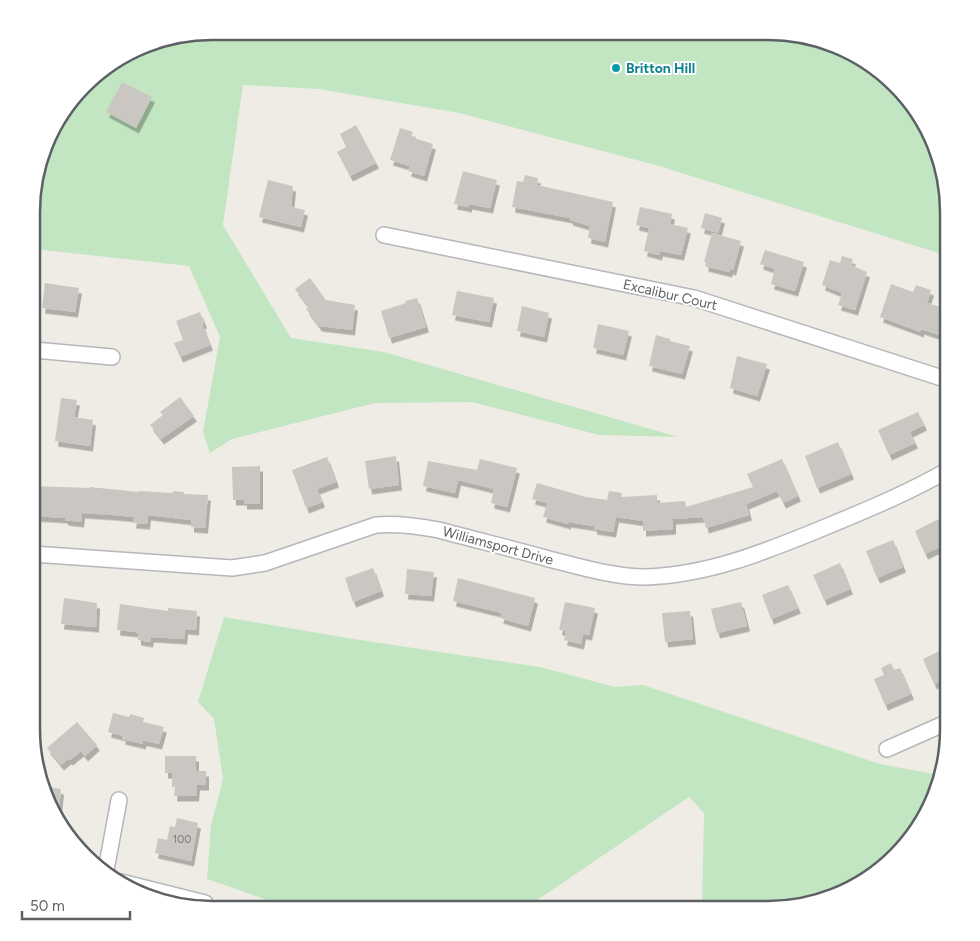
<svg xmlns="http://www.w3.org/2000/svg" width="980" height="941" font-family="Figtree,sans-serif">
	<style>
		.green { fill: #c3e6c2 }
		.building { fill: #cac7c2; filter: url(#shadow) }
		.lines { fill: none; stroke-linecap: round; stroke-linejoin: round }
		.minor-casing { stroke: #b5b7bb; stroke-width: 18 }
		.minor { stroke: #fff; stroke-width: 15 }
		.culture-dot { fill: #0f9aa8; stroke: #fff; stroke-width: 2 }
		.labels { text-anchor: middle; dominant-baseline: central; stroke-width: 4; stroke-linejoin: round; paint-order: stroke }
		.number-label { font-size: 11px; fill: #787a7c }
		.culture-label { font-size: 14px; font-weight: bold; fill: #0d838f; stroke: #fff; text-anchor: start }
		.street-label { font-size: 14px; fill: #5c6165; stroke: #fff }
		.rim { fill: none; stroke: #5c6165; stroke-width: 2.5 }
	</style>
	<defs>
		<filter id="shadow"><feDropShadow dx="3" dy="5.5" stdDeviation="0" flood-color="#0004"/></filter>
	</defs>
	<rect width="100%" height="100%" fill="#efece5"/>
	<!-- green -->
	<g class="green">
		<path d="M212 31 791 33 858 55 911 102 935 143 948 201V256L659 166 459 113 319 89 243 85 223 225 291 338 384 352 678 437 599 435 472 402 375 403 232 439 210 453 203 432 220 337 189 266 34 249 35 177 56 121 93 76 154 41Z"/>
		<path d="M224 617 347 638 540 667 615 687 643 685 880 764 939 775 930 809 878 872 837 896 779 909H702L704 813 689 797 524 909H293L207 879 211 826 223 779 214 719 198 702Z"/>
	</g>
	<!-- building -->
	<g class="building">
		<path d="M122 82 152 97 136 128 106 112Z"/>
		<path d="M356 125 376 163 350 176 337 152 346 147 340 134Z"/>
		<path d="M400 128 413 132 411 137 433 144 424 176 408 171 410 166 390 160Z"/>
		<path d="M463 171 497 180 490 208 469 204V207L454 204Z"/>
		<path d="M525 175 538 178 537 185 613 202 605 242 588 238 590 226 570 220V218L512 207 517 181 523 182Z"/>
		<path d="M268 180 293 186 291 207 305 210 301 227 259 217Z"/>
		<path d="M640 207 672 214 670 224 688 228 681 255 660 251 659 255 644 251 649 228 636 225Z"/>
		<path d="M705 213 722 218 718 233 701 228Z"/>
		<path d="M712 233 741 241 733 270 730 269 729 272 705 266 706 262H704Z"/>
		<path d="M765 250 804 262 795 291 771 284 775 269 760 264Z"/>
		<path d="M842 256 853 259 851 265 867 272 855 310 838 305 842 293 822 285 830 260 840 263Z"/>
		<path d="M310 278 326 300 355 305 352 330 319 326 306 309 309 307 295 289Z"/>
		<path d="M45 283 79 288 75 312 42 308Z"/>
		<path d="M891 284 913 292 916 285 931 290 927 303 948 309V338L921 329V332L880 317Z"/>
		<path d="M457 291 494 298 489 322 452 315Z"/>
		<path d="M417 298 426 327 389 338 381 311 406 303 405 301Z"/>
		<path d="M522 306 549 313 544 337 517 331Z"/>
		<path d="M200 312 204 323 202 324 210 345 180 357 174 343 183 340 176 321Z"/>
		<path d="M598 324 629 331 623 355 593 348Z"/>
		<path d="M656 335 670 339V341L690 346 682 374 649 366Z"/>
		<path d="M737 356 767 364 757 396 730 388Z"/>
		<path d="M180 397 194 416 161 439 150 425 163 415 160 412Z"/>
		<path d="M61 398 77 400 74 417 93 420 90 446 55 441Z"/>
		<path d="M918 412 924 425 910 432 915 443 889 455 878 430Z"/>
		<path d="M838 442 851 474 817 488 805 456Z"/>
		<path d="M396 456 399 485 369 489 365 461Z"/>
		<path d="M327 457 336 482 317 489 322 502 306 508 292 470Z"/>
		<path d="M480 459 517 468 507 507 491 503 494 489 458 480 455 493 423 486 428 461 477 470Z"/>
		<path d="M782 459 798 496 783 503 777 491 746 504 749 515 706 528 703 517 673 519V529L643 531V521L616 517 613 532 594 529V526L568 522V524L543 517 547 503 532 499 537 483 586 497 607 500 609 491 622 493 621 497 657 495V503L685 501 686 507 753 487 747 474Z"/>
		<path d="M260 466V504H244V500H233L232 467Z"/>
		<path d="M33 486 90 488V487L139 492V491L173 493V491L184 492V494L208 495 205 528 191 527V520L148 515 147 524 133 523 134 517 113 515 82 513 81 522 65 520V518L33 516Z"/>
		<path d="M939 519 948 538V543L925 554 915 531Z"/>
		<path d="M893 540 903 567 877 578 866 551Z"/>
		<path d="M840 563 850 589 824 600 813 575Z"/>
		<path d="M373 568 381 591 353 602 345 578Z"/>
		<path d="M407 569 434 572 431 596 405 594Z"/>
		<path d="M458 578 535 598 528 626 500 618 502 613 453 601Z"/>
		<path d="M788 585 798 608 771 619 762 595Z"/>
		<path d="M64 598 97 603 96 627 61 624Z"/>
		<path d="M565 602 595 608 589 635 583 634 581 644 564 640 566 631 559 630Z"/>
		<path d="M741 602 747 626 717 633 711 609Z"/>
		<path d="M120 604 168 611V608L197 611 196 630 185 629 184 639 151 637 150 642 138 640V634L136 632 117 630Z"/>
		<path d="M690 611 693 639 665 642 662 613Z"/>
		<path d="M948 647V678L934 684 923 659Z"/>
		<path d="M891 663 894 670 900 668 911 694 885 705 874 679 884 675 881 668Z"/>
		<path d="M113 713 129 717 130 714 144 718 143 722 164 727 159 744 146 741H143V744L122 739 123 736 108 732Z"/>
		<path d="M77 722 97 745 85 756 81 751 70 760 68 759 61 765 47 748Z"/>
		<path d="M165 756H196V771H206V785H197L196 796H174L175 787H172V773H165Z"/>
		<path d="M41 786 61 789 58 818 41 787Z"/>
		<path d="M177 818 198 823 191 861 155 853 158 838 167 840 170 826 175 827Z"/>
	</g>
	<g class="lines">
		<!-- minor casing -->
		<g class="minor-casing">
			<g id="minor">
				<path d="M384 235 694 298 948 380"/>
				<path d="M34 350 112 357"/>
				<path d="M33 554 232 568 265 563 376 525C398 523 418 526 439 530 476 540 513 549 549 559 581 567 613 577 646 577 711 575 769 550 828 526 869 509 910 492 948 470"/>
				<path d="M887 749 948 722"/>
				<path d="M106 870 119 800"/>
				<path d="M121 882 205 903"/>
			</g>
		</g>
		<!-- minor -->
		<use href="#minor" class="minor"/>
	</g>
	<!-- markers -->
	<circle class="culture-dot" cx="616" cy="68" r="5"/>
	<g class="labels">
		<!-- number labels -->
		<g class="number-label">
			<text x="182" y="839">100</text>
		</g>
		<!-- culture labels -->
		<g class="culture-label">
			<text x="626" y="68">Britton Hill</text>
		</g>
		<!-- street labels -->
		<g class="street-label">
			<text transform="translate(670 295) rotate(13)">Excalibur Court</text>
			<text transform="translate(498 546) rotate(15)">Williamsport Drive</text>
		</g>
	</g>
	<!-- crop -->
	<path d="M0 0H980V941H0ZM212 40H768A172 172 0 0 1 940 212V729A172 172 0 0 1 768 901H212A172 172 0 0 1 40 729V212A172 172 0 0 1 212 40Z" fill="#fff" fill-rule="evenodd"/>
	<path class="rim" d="M212 40H768A172 172 0 0 1 940 212V729A172 172 0 0 1 768 901H212A172 172 0 0 1 40 729V212A172 172 0 0 1 212 40Z"/>
	<!-- scale -->
	<path d="M22 911v8h108v-8" fill="none" stroke="#5c6165" stroke-width="2.5"/>
	<text x="30" y="911" font-size="15" fill="#5c6165" stroke="#ffffff" stroke-width="4" paint-order="stroke">50 m</text>
</svg>
